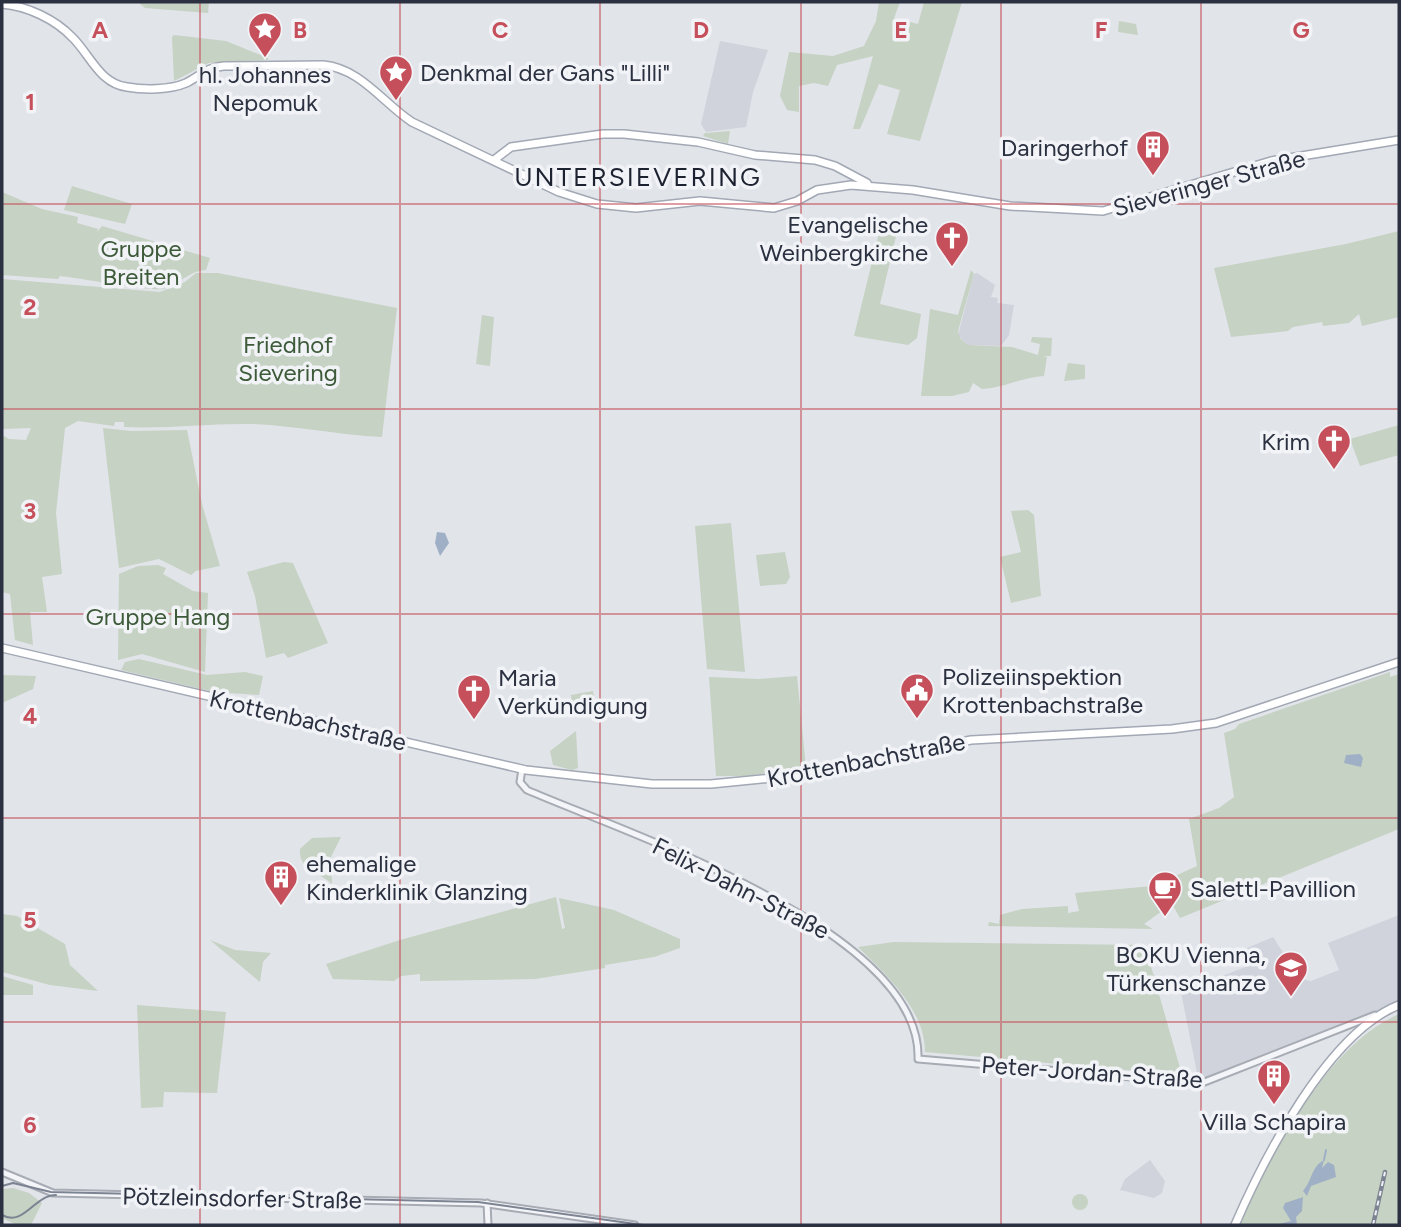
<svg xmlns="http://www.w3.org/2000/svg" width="1401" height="1227" font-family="Figtree,sans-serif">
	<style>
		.built { fill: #d0d3db }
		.green { fill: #c6d2c3 }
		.water { fill: #9fb0c6 }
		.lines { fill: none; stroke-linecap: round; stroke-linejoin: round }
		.stream { stroke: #9fb0c6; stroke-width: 2 }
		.minor-casing { stroke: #a7abb3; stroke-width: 9 }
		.major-casing { stroke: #a2a8b4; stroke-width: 10 }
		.minor { stroke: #f4f5f8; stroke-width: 5 }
		.major { stroke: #fff; stroke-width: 7 }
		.tram { stroke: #7c8392; stroke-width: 2 }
		.rail-casing { stroke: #7c8392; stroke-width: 4.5 }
		.rail { stroke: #f1f3f7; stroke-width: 2; stroke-dasharray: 5; stroke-linecap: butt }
		.grid { fill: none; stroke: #c54f5a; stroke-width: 2; stroke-opacity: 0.55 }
		.labels { text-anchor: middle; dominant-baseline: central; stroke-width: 7; stroke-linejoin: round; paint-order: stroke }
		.poi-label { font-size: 24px; fill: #2b3140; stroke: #f1f3f7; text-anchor: start }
		.street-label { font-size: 24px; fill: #2b3140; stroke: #f1f3f7 }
		.park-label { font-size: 24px; fill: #3d5a39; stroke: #f1f3f7 }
		.neighbourhood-label { font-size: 26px; letter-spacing: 2px; fill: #1d2231; stroke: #f1f3f7 }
		.grid-label { font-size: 23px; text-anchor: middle; font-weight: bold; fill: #c54f5a; stroke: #f1f3f7; stroke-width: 7; stroke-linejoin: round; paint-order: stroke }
	</style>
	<rect width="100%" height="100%" fill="#e1e4e9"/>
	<!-- built -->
	<g class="built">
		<path d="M720 41 768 50 753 92 746 127 706 132 701 124Z"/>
		<path d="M977 273 995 285 991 297 998 298 997 303 1014 305 1009 335 1001 346 968 345 958 335 974 274Z"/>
		<path d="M1399 915V1005L1199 1083 1181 992 1253 964 1247 948 1273 937 1300 979 1311 981 1339 970 1328 943Z"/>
		<path d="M1150 1160 1165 1181 1162 1193 1154 1198 1120 1190 1125 1179Z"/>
	</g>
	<!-- green -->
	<g class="green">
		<path d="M138 2H209L208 13 145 8Z"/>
		<path d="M879 2H900L894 18 918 24 924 2H962L920 141 887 134 900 90 879 84 860 129H853L873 56 837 65 828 86 814 83 799 86V112L787 110 780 96 789 52 833 56 864 46 876 21Z"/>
		<path d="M1119 21 1136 24 1138 35 1118 32Z"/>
		<path d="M174 35 226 41 268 58V60L209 63 174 81 172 37Z"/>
		<path d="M730 131 728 144 703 136 705 133Z"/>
		<path d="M72 186 132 204 125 224 64 210Z"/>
		<path d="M2 192 42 209 78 217 77 223 98 229 97 232 102 226 210 258 206 270C190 270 179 285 162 289 149 291 80 278 60 276L58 279 2 275Z"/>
		<path d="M1399 231V317L1362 326 1359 314 1349 323 1323 326 1322 322 1293 327 1288 331 1231 337 1214 268 1346 244Z"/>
		<path d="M879 233 896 236 880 304 921 314 917 338 908 345 854 336Z"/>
		<path d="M971 270 974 274 958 331 960 338 968 345 1012 347 1038 355 1040 344 1031 342 1032 337 1052 338 1051 356H1043L1047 357 1044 376C1022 377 1004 388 982 389L973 383 969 392 952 396H921L930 309 958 315Z"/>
		<path d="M196 273H218L397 308 382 437C339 435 297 426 253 424 210 423 167 429 124 427V422H115L114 426 78 421 65 428 56 513 62 574 42 577 47 612H30L33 645 15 640 10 594 2 592V435L9 439 26 440 31 428 2 429V279L160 292 185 282Z"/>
		<path d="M482 315 494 317 490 366 476 364Z"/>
		<path d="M1068 363 1085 365V379L1064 381Z"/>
		<path d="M1399 425V455L1360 466 1350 439Z"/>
		<path d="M103 428 131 431 187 430 202 504 220 566 196 571 191 575 159 559 119 568Z"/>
		<path d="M1028 510 1034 515 1041 596 1011 603 1000 557 1021 552 1011 511Z"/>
		<path d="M731 523 745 672 707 669 695 526Z"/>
		<path d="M785 552 790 577 786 584 760 586 756 555Z"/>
		<path d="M284 562 293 563 328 643 288 658 284 653 266 658 255 596 247 572Z"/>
		<path d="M158 565 166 568 163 574 193 591 208 593 205 672 142 654 118 660 119 574 138 566Z"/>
		<path d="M139 659 207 675 245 672 263 676 259 695 214 692 121 670 125 662Z"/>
		<path d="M1390 672V677L1399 674V829L1180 918 1172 904 1144 924 1153 929 988 926 989 922 999 924 1000 915 1022 909 1068 906V913L1079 911 1075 893 1153 886 1197 866 1189 819 1219 808 1234 797 1224 733 1235 729 1239 724Z"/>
		<path d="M2 675 36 676 33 689 2 703Z"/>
		<path d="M797 676 806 768 746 776H716L709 677 759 679Z"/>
		<path d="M593 691 595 704 573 708 571 695Z"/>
		<path d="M576 731 578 768 572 770 553 765 550 751Z"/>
		<path d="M341 837 331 857 332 884C319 872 298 869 300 849L312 838Z"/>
		<path d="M556 897 562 929 565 928 559 898 614 910 680 939V948L654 957 605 965V968L535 979 420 981V974L401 976 394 981 333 979 326 964 400 940Z"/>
		<path d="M2 914 17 916 65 944 70 965 98 991 50 985 2 972Z"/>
		<path d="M210 940 235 950 271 953 263 962 260 982Z"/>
		<path d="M894 942 1145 945 1182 1075 925 1052C925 1009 886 975 858 947Z"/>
		<path d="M2 976 33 985V995H2Z"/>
		<path d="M137 1005 226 1012 217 1093 164 1092 163 1107 141 1108Z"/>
		<path d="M1399 1014V1225H1240C1269 1155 1327 1045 1399 1014Z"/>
		<path d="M13 1188 29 1193 42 1203 31 1225H17L2 1218V1189Z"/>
		<circle cx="1080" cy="1202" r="8"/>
	</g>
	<!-- water -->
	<g class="water">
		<path d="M437 532 445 533 449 543 440 556 435 543Z"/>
		<path d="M1360 754 1363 758 1361 767 1344 763 1346 755Z"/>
		<path d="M1324 1160 1322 1168 1328 1162 1334 1165 1336 1177 1311 1186 1307 1196 1303 1191C1312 1181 1311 1167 1324 1160Z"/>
		<path d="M1303 1197 1302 1211 1296 1217 1297 1225H1275L1291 1221 1283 1208 1285 1203Z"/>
	</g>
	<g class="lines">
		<!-- stream -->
		<g class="stream">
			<path d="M1322 1126 1323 1132"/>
			<path d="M1324 1160 1326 1150"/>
		</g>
		<!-- minor casing -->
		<g class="minor-casing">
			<g id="minor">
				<path d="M522 769 520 782 527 790C623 832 923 930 918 1059L1202 1083 1375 1015"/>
				<path d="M2 1172 53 1193 481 1203 635 1225"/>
				<path d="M487 1203 488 1225"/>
			</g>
		</g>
		<!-- major casing -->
		<g class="major-casing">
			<g id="major">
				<path d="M2 4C27 6 55 19 73 38 90 55 100 84 127 87 144 90 170 90 186 83 200 76 207 67 224 66L323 65C360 68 383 103 412 122L559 192 597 204 636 208 700 201 774 208 797 201 817 190 851 185 913 190 1010 206 1103 211 1271 161 1399 140"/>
				<path d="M494 160 511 147 603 134H624L698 142 755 155 815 160 835 166 867 183"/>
				<path d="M2 648 526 770 652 784H711L803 775 971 740 1172 729 1216 723 1399 662"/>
				<path d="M1235 1225C1264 1158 1328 1033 1399 1005"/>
			</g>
		</g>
		<!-- minor -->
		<use href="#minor" class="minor"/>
		<!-- major -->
		<use href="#major" class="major"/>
		<!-- tram -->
		<g class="tram">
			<path d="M2 1186 13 1183 51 1192 478 1202 643 1225"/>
			<path d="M2 1215C24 1227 34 1195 56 1195"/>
		</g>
		<!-- rail casing -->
		<g class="rail-casing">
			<path id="rail" d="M1373 1225 1385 1172"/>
		</g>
		<!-- rail -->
		<use href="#rail" class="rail"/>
	</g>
	<!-- grid -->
	<path class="grid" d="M200 2V1225M400 2V1225M600 2V1225M801 2V1225M1001 2V1225M1201 2V1225M2 204H1399M2 409H1399M2 614H1399M2 818H1399M2 1022H1399"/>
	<!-- icons -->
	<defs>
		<g id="sight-pin" transform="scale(1.75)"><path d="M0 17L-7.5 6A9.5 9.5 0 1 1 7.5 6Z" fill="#c54f5a" stroke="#f1f3f7"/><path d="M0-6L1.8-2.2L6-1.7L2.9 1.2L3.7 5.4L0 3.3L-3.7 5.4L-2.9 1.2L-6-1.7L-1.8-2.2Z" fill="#fff"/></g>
		<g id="building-pin" transform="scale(1.75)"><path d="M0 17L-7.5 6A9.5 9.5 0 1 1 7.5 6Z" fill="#c54f5a" stroke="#f1f3f7"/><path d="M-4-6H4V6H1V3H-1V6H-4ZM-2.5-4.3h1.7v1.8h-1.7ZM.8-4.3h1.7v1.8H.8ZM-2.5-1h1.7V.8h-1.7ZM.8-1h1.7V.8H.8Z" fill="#fff"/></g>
		<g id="church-pin" transform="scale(1.75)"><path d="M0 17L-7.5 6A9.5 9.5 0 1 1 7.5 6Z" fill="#c54f5a" stroke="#f1f3f7"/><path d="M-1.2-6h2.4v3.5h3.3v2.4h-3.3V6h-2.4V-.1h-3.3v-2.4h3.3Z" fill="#fff"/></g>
		<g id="civic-pin" transform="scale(1.75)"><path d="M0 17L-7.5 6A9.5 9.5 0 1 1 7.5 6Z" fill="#c54f5a" stroke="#f1f3f7"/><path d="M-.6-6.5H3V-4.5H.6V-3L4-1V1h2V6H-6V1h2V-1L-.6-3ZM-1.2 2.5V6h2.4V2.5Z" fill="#fff"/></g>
		<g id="cafe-pin" transform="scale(1.75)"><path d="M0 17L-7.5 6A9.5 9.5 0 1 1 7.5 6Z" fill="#c54f5a" stroke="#f1f3f7"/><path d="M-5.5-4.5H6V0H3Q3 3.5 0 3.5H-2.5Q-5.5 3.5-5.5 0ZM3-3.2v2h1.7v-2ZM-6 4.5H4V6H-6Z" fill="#fff"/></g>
		<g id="university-pin" transform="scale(1.75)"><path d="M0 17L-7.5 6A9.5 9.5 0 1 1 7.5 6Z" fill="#c54f5a" stroke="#f1f3f7"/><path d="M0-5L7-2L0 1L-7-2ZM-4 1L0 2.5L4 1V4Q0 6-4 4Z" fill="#fff"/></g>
	</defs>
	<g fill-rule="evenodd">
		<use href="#sight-pin" x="265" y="29"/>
		<use href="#sight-pin" x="396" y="72"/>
		<use href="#building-pin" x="1153" y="147"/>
		<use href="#church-pin" x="952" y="238"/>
		<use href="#church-pin" x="1334" y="441"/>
		<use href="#civic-pin" x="917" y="690"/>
		<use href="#church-pin" x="474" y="691"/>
		<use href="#building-pin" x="281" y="877"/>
		<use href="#cafe-pin" x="1165" y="888"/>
		<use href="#university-pin" x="1291" y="968"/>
		<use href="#building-pin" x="1274" y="1076"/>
	</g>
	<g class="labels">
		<!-- poi labels -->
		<g class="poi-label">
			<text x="420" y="72">Denkmal der Gans "Lilli"</text>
			<text x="265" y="74" text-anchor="middle">hl. Johannes<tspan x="265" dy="28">Nepomuk</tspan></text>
			<text x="1128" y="147" text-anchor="end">Daringerhof</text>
			<text x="928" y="224" text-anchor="end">Evangelische<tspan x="928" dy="28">Weinbergkirche</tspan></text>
			<text x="1310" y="441" text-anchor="end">Krim</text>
			<text x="942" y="676">Polizeiinspektion<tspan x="942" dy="28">Krottenbachstraße</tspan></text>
			<text x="498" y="677">Maria<tspan x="498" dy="28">Verkündigung</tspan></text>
			<text x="306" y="863">ehemalige<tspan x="306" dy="28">Kinderklinik Glanzing</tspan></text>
			<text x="1190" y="888">Salettl-Pavillion</text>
			<text x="1266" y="954" text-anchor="end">BOKU Vienna,<tspan x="1266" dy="28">Türkenschanze</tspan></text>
			<text x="1274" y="1121" text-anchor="middle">Villa Schapira</text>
		</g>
		<!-- street labels -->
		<g class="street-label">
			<text transform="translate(1209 183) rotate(-15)">Sieveringer Straße</text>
			<text transform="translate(308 720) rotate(13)">Krottenbachstraße</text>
			<text transform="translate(866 760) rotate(-11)">Krottenbachstraße</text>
			<text transform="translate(741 888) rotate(27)">Felix-Dahn-Straße</text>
			<text transform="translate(1092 1072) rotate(4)">Peter-Jordan-Straße</text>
			<text transform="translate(242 1198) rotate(1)">Pötzleinsdorfer Straße</text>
		</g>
		<!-- park labels -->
		<g class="park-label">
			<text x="141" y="248">Gruppe<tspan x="141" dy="28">Breiten</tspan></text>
			<text x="288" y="344">Friedhof<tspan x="288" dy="28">Sievering</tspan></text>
			<text x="158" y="616">Gruppe Hang</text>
		</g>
		<!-- neighbourhood labels -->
		<g class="neighbourhood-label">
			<text x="638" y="177">UNTERSIEVERING</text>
		</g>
	</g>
	<g class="grid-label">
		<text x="100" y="38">A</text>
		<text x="300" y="38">B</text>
		<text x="500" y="38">C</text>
		<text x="701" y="38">D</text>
		<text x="901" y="38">E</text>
		<text x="1101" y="38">F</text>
		<text x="1301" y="38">G</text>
		<text x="30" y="110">1</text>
		<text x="30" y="315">2</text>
		<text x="30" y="519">3</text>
		<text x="30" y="724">4</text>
		<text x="30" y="928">5</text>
		<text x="30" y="1133">6</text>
	</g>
	<!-- border -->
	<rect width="1401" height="1227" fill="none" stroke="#2b3140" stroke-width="7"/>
</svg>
